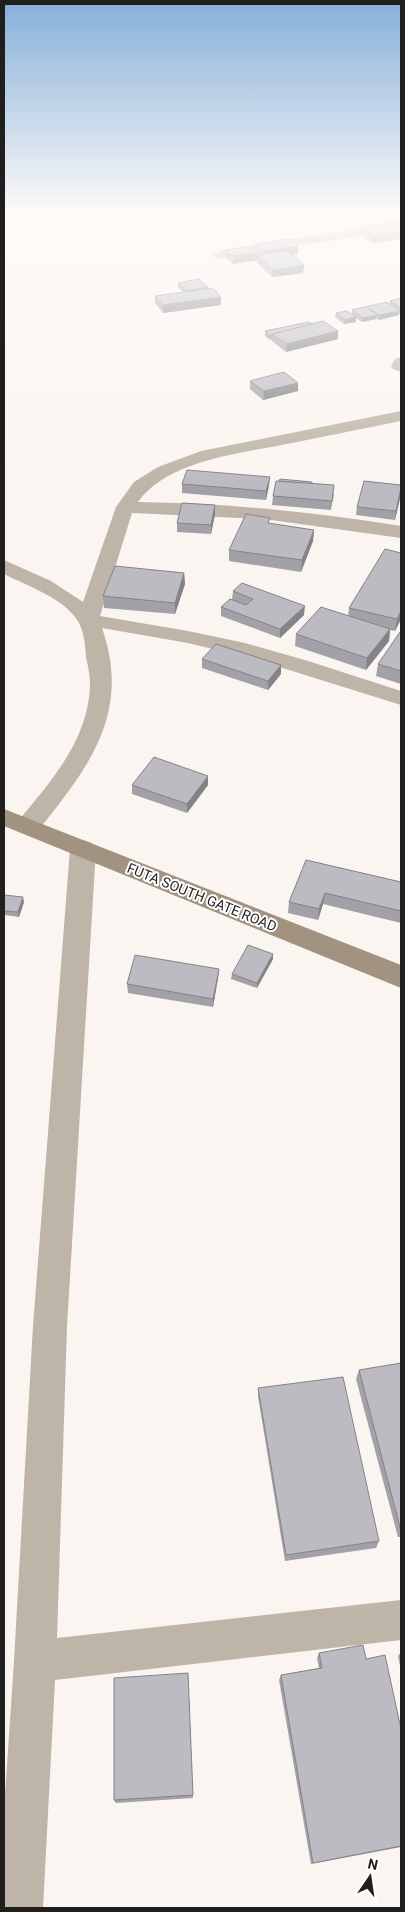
<svg xmlns="http://www.w3.org/2000/svg" width="405" height="1912" font-family="Roboto,sans-serif">
	<style>
		.lines { fill: none; stroke-linecap: round; stroke-linejoin: round }
		.street { fill: #beb4a7; fill-rule: evenodd }
		.secondary { fill: #a29381; fill-rule: evenodd }
		.wall { fill: #a2a1a7 }
		.shaded-wall { fill: #848388 }
		.building { fill: #bcbbc2; stroke: #848388 }
		.labels { text-anchor: middle; dominant-baseline: central; stroke-width: 4; stroke-linejoin: round; paint-order: stroke }
		.street-label { font-size: 14px; fill: #211f1e; stroke: #fff }
	</style>
	<rect width="100%" height="100%" fill="#faf5f0"/>
	<g class="lines">
		<!-- street -->
		<g class="street">
			<path d="M401 221V229L220 259 213 255 220 251Z"/>
			<path d="M401 357V372L393 369 391 366 395 359Z"/>
			<path d="M401 411V421C365 428 328 436 292 443 244 453 168 459 138 502 226 503 314 512 401 526V538L264 519 132 513 100 616 188 631 245 643 308 661 401 691V705L254 659 188 643 102 628C132 714 88 768 37 832L28 835 19 832 16 826 19 820C52 780 89 739 90 684 90 675 88 666 86 657 85 644 84 628 75 617 59 596 27 586 4 574V560L51 581 83 602 116 507 134 482 158 467 201 451Z"/>
			<path d="M83 840 92 843 96 849 67 1326 57 1638 401 1600V1640L55 1680 43 1908H4V1809L14 1661 33 1326 70 849 74 843Z"/>
		</g>
		<!-- secondary -->
		<path class="secondary" d="M4 809 401 965V988L4 826Z"/>
	</g>
	<!-- wall -->
	<g class="wall">
		<path d="M401 221V239L372 243 360 235 361 227Z"/>
		<path d="M255 244 298 246V254L292 255 304 265 303 273 272 277 257 263V260L233 264 225 257V250L255 247Z"/>
		<path d="M178 283 208 287V288L221 305 163 313 155 303V296L183 292 178 287Z"/>
		<path d="M401 298V312L400 311 399 315 379 320 376 318V319L362 322 356 318V322L344 324 335 317 336 313 352 314V310L390 304V301Z"/>
		<path d="M265 331 338 339 286 352 272 341V340H270L265 336Z"/>
		<path d="M250 381 298 391 263 400 250 389Z"/>
		<path d="M182 484 269 485 266 500 182 493Z"/>
		<path d="M312 484 334 494 331 510 272 505 273 496Z"/>
		<path d="M401 494 395 520 356 515 357 507Z"/>
		<path d="M215 514 211 534 177 532V523Z"/>
		<path d="M270 524 314 530 313 541 301 572 229 561V550Z"/>
		<path d="M401 553V619L395 631 390 630 389 641 366 670 295 646 296 634 348 616 349 608Z"/>
		<path d="M184 573 185 584 175 614 104 608 103 596Z"/>
		<path d="M233 591 304 615 280 638 221 616V607L232 600Z"/>
		<path d="M401 632V684L376 676 378 664Z"/>
		<path d="M202 659 281 665V674L268 690 202 668Z"/>
		<path d="M208 776V785L187 813 132 794V785Z"/>
		<path d="M306 860 401 882V923L323 904 318 920 288 913 289 902Z"/>
		<path d="M4 895 24 902 19 917 4 915Z"/>
		<path d="M273 959 257 988 231 979 232 974Z"/>
		<path d="M219 969 218 978 213 1007 128 993 127 984Z"/>
		<path d="M401 1363V1537H398L356 1379 359 1370Z"/>
		<path d="M258 1388 379 1541 376 1548 285 1561 258 1396Z"/>
		<path d="M401 1652V1671L398 1656Z"/>
		<path d="M319 1653 366 1659 401 1729V1847L311 1864 279 1680 281 1675 319 1668 317 1658Z"/>
		<path d="M188 1673 193 1798 116 1803 114 1800Z"/>
	</g>
	<!-- shaded-wall -->
	<g class="shaded-wall">
		<path d="M214 214H244L214 218Z"/>
		<path d="M401 232V239L372 243 373 236Z"/>
		<path d="M298 246V254L264 259V251Z"/>
		<path d="M261 252V258L258 255 257 260 233 264V256Z"/>
		<path d="M304 265 303 273 272 277 273 270Z"/>
		<path d="M221 297V305L163 313V305Z"/>
		<path d="M400 311 399 315 379 320V315Z"/>
		<path d="M377 315 376 319 362 322 363 318Z"/>
		<path d="M356 317V322L344 324 345 320Z"/>
		<path d="M338 331V339L286 352 287 344Z"/>
		<path d="M298 383V391L263 400 264 391Z"/>
		<path d="M270 477 269 485 266 500V491Z"/>
		<path d="M401 488V494L395 520 396 511Z"/>
		<path d="M215 505V514L211 534V525Z"/>
		<path d="M314 530 313 541 301 572 302 560Z"/>
		<path d="M184 573 185 584 175 614V603Z"/>
		<path d="M305 606 304 615 280 638V629Z"/>
		<path d="M401 611V619L395 631 397 619Z"/>
		<path d="M390 629 389 641 366 670 367 658Z"/>
		<path d="M281 665V674L268 690V681Z"/>
		<path d="M208 776V785L187 813V804Z"/>
		<path d="M325 893 323 904 318 920 319 909Z"/>
		<path d="M23 897 24 902 19 917 18 912Z"/>
		<path d="M273 954V959L257 988V983Z"/>
		<path d="M219 969 218 978 213 1007V999Z"/>
	</g>
	<!-- building -->
	<g class="building">
		<path d="M401 221V232L373 236 361 227Z"/>
		<path d="M289 239 298 246 264 251 255 244Z"/>
		<path d="M253 246 261 252 233 256 225 250Z"/>
		<path d="M288 251 304 265 273 270 258 255Z"/>
		<path d="M199 279 208 287 187 291 178 283Z"/>
		<path d="M213 288 221 297 163 305 155 296Z"/>
		<path d="M401 298V308L390 301Z"/>
		<path d="M387 302 400 311 379 315 368 308 377 315 363 318 352 310Z"/>
		<path d="M347 311 356 317 345 320 336 313Z"/>
		<path d="M323 321 338 331 287 344 272 334Z"/>
		<path d="M309 322 312 324 272 334V335L270 336 265 331Z"/>
		<path d="M284 372 298 383 264 391 250 381Z"/>
		<path d="M187 470 270 477 266 491 182 484Z"/>
		<path d="M280 479 312 482V484L279 481Z"/>
		<path d="M276 481 334 485 332 501 273 496Z"/>
		<path d="M364 481 401 485V488L396 511 357 507Z"/>
		<path d="M182 503 215 505 211 525 177 523Z"/>
		<path d="M246 514 270 518 268 523 314 530 302 560 229 550Z"/>
		<path d="M385 549 401 553V611L397 619 349 608Z"/>
		<path d="M115 566 184 573 175 603 103 596Z"/>
		<path d="M242 583 305 606 280 629 221 607 230 599 246 605 253 599 233 591Z"/>
		<path d="M321 607 390 629 367 658 296 634Z"/>
		<path d="M400 632H401V671L378 664Z"/>
		<path d="M216 644 281 665 268 681 202 659Z"/>
		<path d="M154 757 208 776 187 804 132 785Z"/>
		<path d="M306 860 401 882V911L325 893 319 909 289 902Z"/>
		<path d="M4 895 23 897 18 912 4 911Z"/>
		<path d="M248 945 273 954 257 983 232 974Z"/>
		<path d="M135 955 219 969 213 999 127 984Z"/>
		<path d="M401 1363V1531L359 1370Z"/>
		<path d="M343 1377 379 1541 286 1555 258 1388Z"/>
		<path d="M363 1645 366 1659 385 1655 401 1729V1846L313 1863 281 1675 322 1668 319 1653Z"/>
		<path d="M188 1673 193 1795 114 1800V1678Z"/>
	</g>
	<!-- sky -->
	<linearGradient id="sky" x2="0" y2="1"><stop stop-color="#85afd9"/><stop offset="0.44" stop-color="#fdfaf8"/><stop offset="1" stop-color="#fdfaf8" stop-opacity="0"/></linearGradient>
	<rect width="405" height="482" fill="url(#sky)"/>
	<g class="labels">
		<!-- street labels -->
		<g class="street-label">
			<text transform="translate(202 897) rotate(22)">FUTA SOUTH GATE ROAD</text>
		</g>
	</g>
	<!-- border -->
	<rect width="405" height="1912" fill="none" stroke="#211f1e" stroke-width="10"/>
	<!-- north arrow -->
	<g transform="translate(370 1877) rotate(13)" stroke="#ffffff" stroke-width="4" paint-order="stroke">
	<path d="M0-4L9 19L0 12L-9 19Z" fill="#211f1e"/>
	<text y="-8" font-size="14" font-weight="bold" text-anchor="middle" fill="#211f1e">N</text>
	</g>
</svg>
